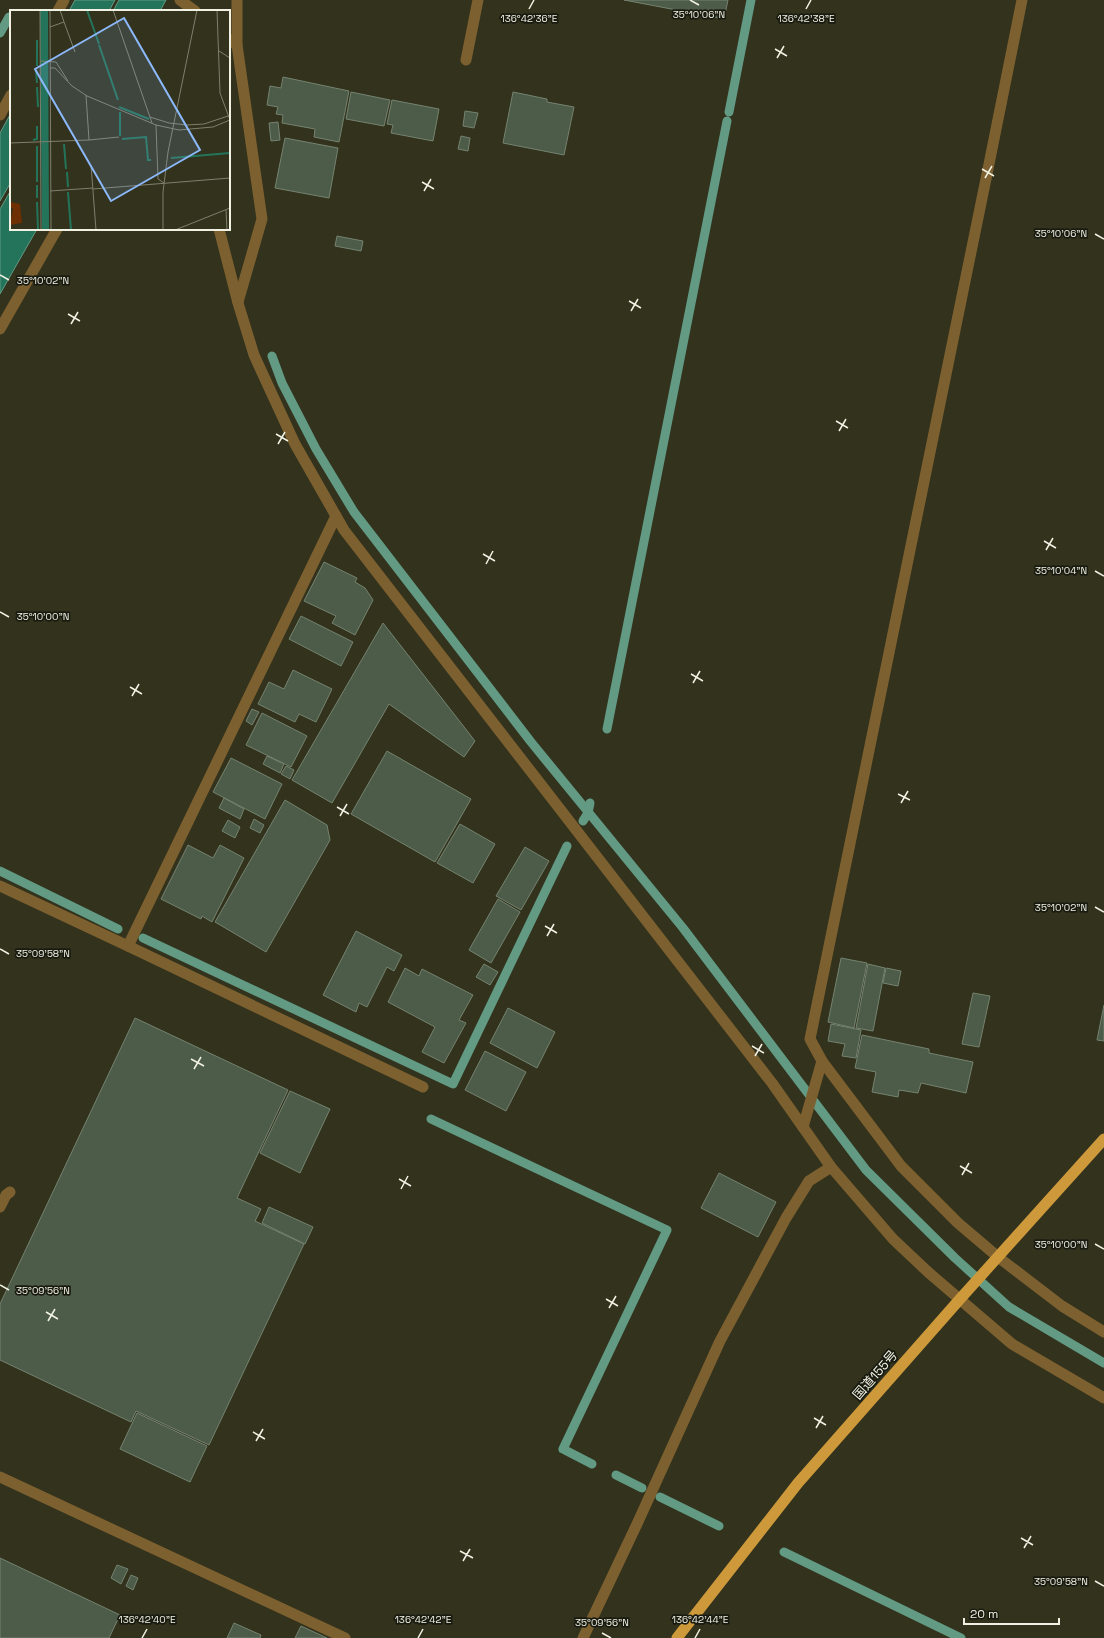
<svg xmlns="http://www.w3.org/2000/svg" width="1104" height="1638" font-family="'Space Grotesk','Noto Sans JP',sans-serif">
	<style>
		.water { fill: #24745b; stroke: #629a84 }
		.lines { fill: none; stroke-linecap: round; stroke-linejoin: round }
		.stream { stroke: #629a84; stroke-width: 9 }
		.building { fill: #4d5b49; stroke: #74836f }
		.minor { stroke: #7d602f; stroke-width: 11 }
		.trunk { stroke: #cd993b; stroke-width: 11 }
		.ticks { fill: none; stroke: #f1f2e4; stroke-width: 1.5 }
		.labels { text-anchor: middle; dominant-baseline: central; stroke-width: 3.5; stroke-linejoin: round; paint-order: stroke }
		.street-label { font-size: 13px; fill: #f1f2e4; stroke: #191a10 }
		.inset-river { fill: none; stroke: #24745b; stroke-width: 2 }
		.inset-road { fill: none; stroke: #7e7f6d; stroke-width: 1 }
		.view { fill: #8cb9fc; fill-opacity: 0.15; stroke: #8cb9fc; stroke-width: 2 }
		.inset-edge { fill: none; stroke: #f1f2e4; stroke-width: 2 }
		.ticks-label { font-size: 10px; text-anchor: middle; fill: #f1f2e4; stroke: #191a10; stroke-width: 3.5; stroke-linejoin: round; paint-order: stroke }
	</style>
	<rect width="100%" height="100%" fill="#32321d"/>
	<!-- water -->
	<g class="water">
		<path d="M75 0H115L109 11H69Z"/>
		<path d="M119 0H166L160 11H113Z"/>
		<path d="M11 113V182L0 201V133Z"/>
		<path d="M11 190V229H37L0 294V209Z"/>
	</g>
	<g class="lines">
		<!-- stream -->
		<g class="stream">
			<path d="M0 33 9 17"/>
			<path d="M729 112 751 0"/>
			<path d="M272 356 282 383 316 449 354 512 531 742 683 928 866 1170 955 1258 1009 1307 1104 1363"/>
			<path d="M607 729 727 121"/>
			<path d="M583 821 588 813 590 803"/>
			<path d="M0 871 118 929"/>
			<path d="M143 938 453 1084 567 846"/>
			<path d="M431 1119 667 1230 563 1449 592 1464"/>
			<path d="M616 1475 642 1488"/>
			<path d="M660 1497 719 1526"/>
			<path d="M784 1552 961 1638"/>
		</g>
	</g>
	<!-- building -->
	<g class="building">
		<path d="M624 0H728L724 19Z"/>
		<path d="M283 77 349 91 339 142 314 137 315 129 282 123 283 115 276 114 278 107 267 105 270 86 281 88Z"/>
		<path d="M351 92 390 100 384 126 346 119Z"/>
		<path d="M513 92 547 99V102L574 107 564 155 503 143Z"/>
		<path d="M392 100 439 109 433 141 391 133 393 125 387 124Z"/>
		<path d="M465 111 478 113 474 128 463 126Z"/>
		<path d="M278 122 280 140 271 141 269 123Z"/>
		<path d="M461 136 470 138 468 151 458 149Z"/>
		<path d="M285 138 338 148 329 198 275 188Z"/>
		<path d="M337 236 363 241 361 251 335 246Z"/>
		<path d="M324 562 357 578 355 582 365 588 373 600 355 635 332 623 336 616 304 601Z"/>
		<path d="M301 616 353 642 341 666 289 639Z"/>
		<path d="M383 623 475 741 464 757 389 704 332 803 292 780Z"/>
		<path d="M293 670 332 689 316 722 299 714 295 722 258 704 269 682 284 689Z"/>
		<path d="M252 709 259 712 252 725 246 721Z"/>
		<path d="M262 713 307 736 291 767 246 745Z"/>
		<path d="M387 751 471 799 435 862 351 814Z"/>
		<path d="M267 756 284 764 280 773 263 764Z"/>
		<path d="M231 758 282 784 265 819 213 792Z"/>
		<path d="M286 766 294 770 290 779 281 774Z"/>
		<path d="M224 798 244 809 240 819 219 808Z"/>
		<path d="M285 800 327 825 330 840 266 952 215 922Z"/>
		<path d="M254 819 264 825 260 833 250 828Z"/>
		<path d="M228 820 240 827 235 838 222 831Z"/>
		<path d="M460 824 495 844 473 883 437 863Z"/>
		<path d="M188 845 213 858 220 845 244 858 212 922 202 916 201 919 161 899Z"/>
		<path d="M525 847 549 861 521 910 496 896Z"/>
		<path d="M498 899 520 912 491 963 469 950Z"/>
		<path d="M356 931 402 955 394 971 387 967 367 1007 359 1003 356 1012 323 995Z"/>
		<path d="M841 958 867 963 854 1028 828 1022Z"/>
		<path d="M484 964 498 972 490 985 476 977Z"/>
		<path d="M868 964 885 968 873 1031 856 1028Z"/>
		<path d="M405 968 419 976 422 969 473 995 459 1020 466 1023 444 1063 422 1052 435 1027 388 1002Z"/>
		<path d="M886 968 901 971 898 986 883 983Z"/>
		<path d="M973 993 990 996 979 1047 962 1044Z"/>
		<path d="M1104 1005V1041L1097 1040Z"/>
		<path d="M508 1008 555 1032 537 1068 490 1043Z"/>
		<path d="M135 1018 288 1090 237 1198 261 1209 255 1221 304 1244 209 1445 136 1411 131 1422 0 1360V1304Z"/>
		<path d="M831 1024 861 1030 856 1058 842 1056 845 1044 828 1041Z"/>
		<path d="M862 1035 929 1049V1053L973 1062 966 1093 921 1083 918 1093 899 1090 898 1097 872 1092 876 1072 855 1068Z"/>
		<path d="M485 1051 526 1072 506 1111 465 1090Z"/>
		<path d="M290 1091 330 1109 300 1173 260 1153Z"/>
		<path d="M719 1173 776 1202 758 1237 701 1208Z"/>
		<path d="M269 1207 313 1227 305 1244 262 1223Z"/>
		<path d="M137 1413 207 1446 190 1482 120 1449Z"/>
		<path d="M0 1558 120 1615 109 1638H0Z"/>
		<path d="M117 1565 128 1569 121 1584 111 1578Z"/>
		<path d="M131 1575 138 1578 133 1590 126 1586Z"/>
		<path d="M234 1623 261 1635 260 1638H227Z"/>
		<path d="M301 1626 327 1638H295Z"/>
	</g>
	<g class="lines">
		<!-- minor -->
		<g class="minor">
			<path d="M180 0 195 11"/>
			<path d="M237 0V45"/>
			<path d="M1022 0 988 169 810 1039 822 1061 901 1166 958 1223 998 1257 1062 1306 1104 1332"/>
			<path d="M58 11 64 0"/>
			<path d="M229 39 237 45 262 219 238 302"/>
			<path d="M466 60 478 0"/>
			<path d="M0 115 11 95"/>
			<path d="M219 229 238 303 254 355 295 444 344 530 772 1083 831 1167 893 1239 928 1272 1012 1344 1104 1398"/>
			<path d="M0 329 57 229"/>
			<path d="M0 886 128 946 336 516"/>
			<path d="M128 946 423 1087"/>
			<path d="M803 1127 822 1061"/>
			<path d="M0 1207 6 1195 10 1192"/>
			<path d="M0 1477 345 1638"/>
			<path d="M583 1638 637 1524 720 1341 786 1218 809 1181 831 1167"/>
		</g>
		<!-- trunk -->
		<path class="trunk" d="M677 1638 798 1483 960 1299 1104 1139"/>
	</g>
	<!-- ticks -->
	<path class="ticks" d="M690 0 699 5M529 9 534 0M806 9 811 0M775 49 787 56M777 58 784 46M982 169 994 176M985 178 992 166M422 182 434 189M424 191 431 179M1095 234 1104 239M0 275 9 280M629 301 641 308M631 311 638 299M68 314 80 321M71 324 78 312M836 421 848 428M839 431 846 419M276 434 288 441M278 444 285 432M1044 541 1056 548M1046 550 1053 538M483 554 495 561M486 564 493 551M1095 571 1104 576M0 612 9 617M691 674 703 681M693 683 700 671M130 687 142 694M132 696 139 684M898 794 910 800M901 803 908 791M337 807 349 814M340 816 347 804M1095 907 1104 912M545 926 557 933M547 936 554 924M0 949 9 954M752 1046 764 1053M755 1056 762 1044M191 1059 204 1066M194 1069 201 1057M960 1166 972 1173M962 1175 969 1163M399 1179 411 1186M401 1189 408 1176M1095 1244 1104 1249M0 1285 9 1290M606 1299 618 1306M609 1308 616 1296M46 1312 58 1319M48 1321 55 1309M814 1418 826 1425M816 1428 823 1416M253 1432 265 1439M256 1441 263 1429M1021 1538 1033 1545M1024 1548 1031 1536M460 1551 473 1558M463 1561 470 1549M1095 1581 1104 1586M602 1633 611 1638M142 1638 147 1629M418 1638 423 1629M695 1638 700 1629"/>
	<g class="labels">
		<!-- street labels -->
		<g class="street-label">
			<text transform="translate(875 1375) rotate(-49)">国道155号</text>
		</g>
	</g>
	<!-- overview -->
	<g transform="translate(10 10)">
		<rect width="220" height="220" fill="#32321d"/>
		<path d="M0 192 10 194 12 213 0 215 3 198H0Z" fill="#6e2f02"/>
		<path d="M30 0H38L39 220H32Z" fill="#24745b"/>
		<path class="inset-river" d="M77 0 89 34M89 35 108 90M27 56V30M26 60 27 73M27 77 28 97M109 97 139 109M110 102V126M112 129 136 127 138 150H141M23 130 27 129V116M54 134 56 159M27 136V172M161 148 220 143M57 162 58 177M58 182 61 220M27 188V175M27 192 28 220"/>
		<path class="inset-road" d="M30 0 31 220M40 0 41 220M103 0 142 113M54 12 65 42M40 17 54 12 50 0M209 41 220 48M30 51 46 52 58 71M40 58H45L62 76 77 86 146 115 169 120 203 117 220 110 210 83 207 0M140 107 159 113 177 115 194 114 218 106M146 115 148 169 154 173M79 130 109 127M0 133 79 130 76 85M81 155 86 220M83 179 220 168M40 181 83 178M216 200 217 220M153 220V182L158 142 187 0M165 220 220 198"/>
		<path class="view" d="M114 8 190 140 101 191 25 59Z"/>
		<rect width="220" height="220" class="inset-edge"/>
	</g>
	<g class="ticks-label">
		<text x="699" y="18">35°10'06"N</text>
		<text x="529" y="22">136°42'36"E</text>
		<text x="806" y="22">136°42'38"E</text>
		<text x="1061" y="237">35°10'06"N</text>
		<text x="43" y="284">35°10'02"N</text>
		<text x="1061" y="574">35°10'04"N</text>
		<text x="43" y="620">35°10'00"N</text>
		<text x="1061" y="911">35°10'02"N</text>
		<text x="43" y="957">35°09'58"N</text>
		<text x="1061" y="1248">35°10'00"N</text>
		<text x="43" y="1294">35°09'56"N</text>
		<text x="1061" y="1585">35°09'58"N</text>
		<text x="147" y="1623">136°42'40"E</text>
		<text x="423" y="1623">136°42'42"E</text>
		<text x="700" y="1623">136°42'44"E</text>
		<text x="602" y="1626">35°09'56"N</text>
	</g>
	<!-- scale -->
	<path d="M964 1618v6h95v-6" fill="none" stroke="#f1f2e4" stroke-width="2"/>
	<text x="970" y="1618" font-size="12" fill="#f1f2e4" stroke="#191a10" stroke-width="3" paint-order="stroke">20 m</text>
</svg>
